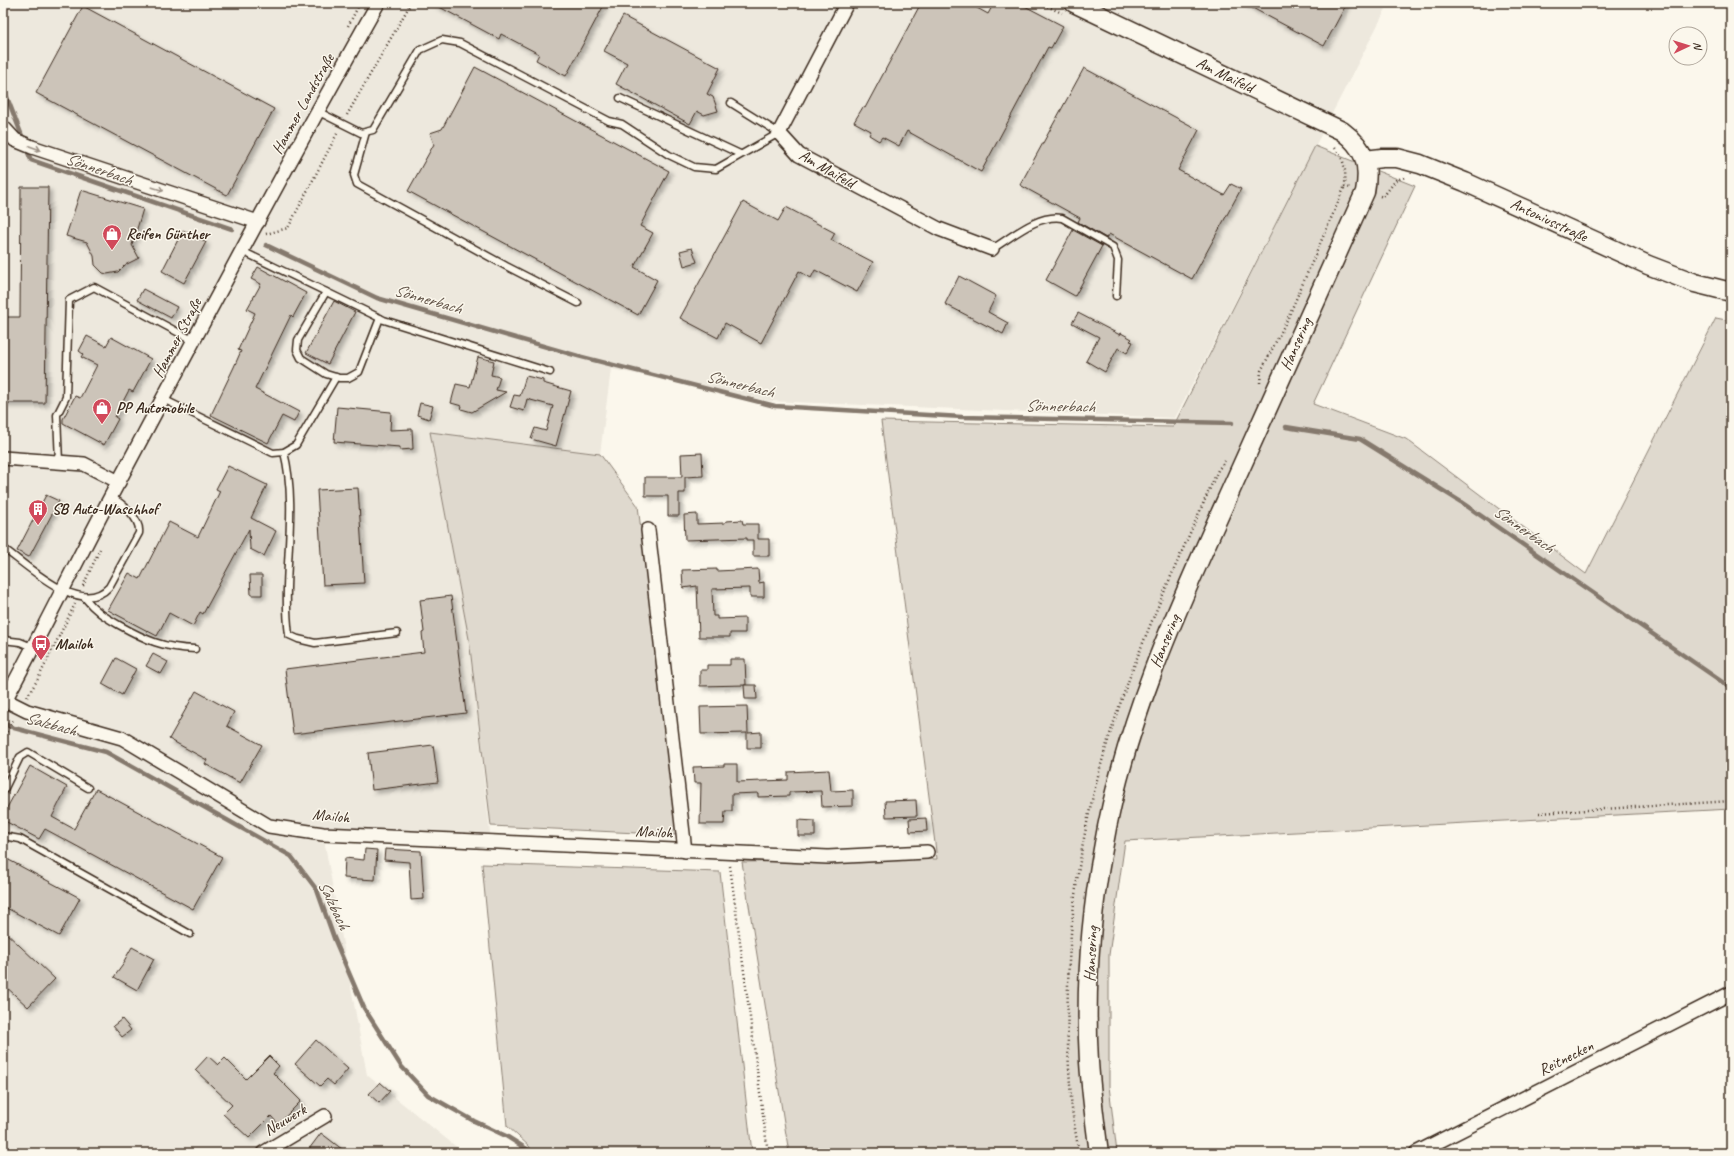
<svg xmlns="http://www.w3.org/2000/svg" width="1734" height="1156" font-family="Caveat,sans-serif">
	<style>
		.built { fill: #ede8dd }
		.green { fill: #dfd9ce; stroke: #8d8276 }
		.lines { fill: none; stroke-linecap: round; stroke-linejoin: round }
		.stream { stroke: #85796d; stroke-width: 4.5 }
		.building { fill: #ccc4b9; stroke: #3b2a1e; filter: url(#shadow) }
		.lane-casing { stroke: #3b2a1e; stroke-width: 9 }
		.street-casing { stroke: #3b2a1e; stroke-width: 16 }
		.secondary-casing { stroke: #3b2a1e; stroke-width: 21 }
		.path { stroke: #3b2a1e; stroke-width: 2.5; stroke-dasharray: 1 3; stroke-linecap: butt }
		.lane { stroke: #fbf7ec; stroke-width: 6 }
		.street { stroke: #fbf7ec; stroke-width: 13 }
		.secondary { stroke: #fbf7ec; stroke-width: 18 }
		.oneway { stroke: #9b9085 }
		.labels { text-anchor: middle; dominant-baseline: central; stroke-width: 3; stroke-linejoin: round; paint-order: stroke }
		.street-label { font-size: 16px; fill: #3b2a1e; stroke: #fbf7ec }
		.poi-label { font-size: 16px; font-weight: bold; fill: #3b2a1e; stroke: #fbf7ec; text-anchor: start }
		.water-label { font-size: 17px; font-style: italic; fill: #605246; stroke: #fbf7ec }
	</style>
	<defs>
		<filter id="shadow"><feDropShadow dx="3.5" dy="3.5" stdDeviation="2" flood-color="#0004"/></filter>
	</defs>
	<rect width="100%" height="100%" fill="#fbf7ec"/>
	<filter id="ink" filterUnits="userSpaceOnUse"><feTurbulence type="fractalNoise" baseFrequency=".025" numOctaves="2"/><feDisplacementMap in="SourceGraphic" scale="8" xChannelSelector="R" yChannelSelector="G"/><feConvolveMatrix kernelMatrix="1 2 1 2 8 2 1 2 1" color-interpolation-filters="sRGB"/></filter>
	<g filter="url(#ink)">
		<!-- built -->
		<path class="built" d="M3 3H1389L1175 418 769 401 611 369 600 454 430 432 469 639 491 842 323 834 367 1075 464 1153H3Z"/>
		<!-- green -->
		<g class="green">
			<path d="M1315 146 1415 186 1313 404 1406 439 1586 574 1716 318 1731 321V809L1125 841 1109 955V1086L1117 1153H789L742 862 937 859 881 421 1173 427Z"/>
			<path d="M430 432 600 454 638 506 679 835 491 826 469 639Z"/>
			<path d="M482 864 720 872 752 1153H530V1147L507 1126Z"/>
		</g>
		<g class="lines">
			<!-- stream -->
			<g class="stream">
				<path d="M3 87 24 141"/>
				<path d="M26 148 31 160 232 229"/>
				<path d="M266 245 377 298 578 356 775 406 962 417 1232 423"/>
				<path d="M1286 427 1360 439 1461 502 1731 688"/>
				<path d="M3 723 14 728 106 752 291 856 317 890 334 938 364 1008 401 1066 428 1095 474 1121 506 1136 533 1153"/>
			</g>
		</g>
		<!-- building -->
		<g class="building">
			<path d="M432 3H605L566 76 536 60 539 54 501 34 499 39Z"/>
			<path d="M921 3H968L988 14 994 3H1019L1063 26 1051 48 1048 47 981 172 907 131 899 146 882 137 879 141 869 135 871 131 854 122 863 107 865 108Z"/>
			<path d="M1243 3H1347L1324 46Z"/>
			<path d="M83 6 274 109 227 195 36 93Z"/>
			<path d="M623 16 720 68 707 94 713 97 718 111 704 115 697 111 690 124 616 84 627 63 604 51Z"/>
			<path d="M475 67 669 171 640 226 653 233 634 267 657 280 638 315 408 191 434 144 430 133 442 129Z"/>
			<path d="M1084 68 1199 130 1178 170 1224 195 1231 184 1241 189 1192 279 1109 234 1106 238 1078 222 1080 218 1020 185Z"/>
			<path d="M21 187H48L45 403H3V317H20Z"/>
			<path d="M81 190 143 209 132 245 139 258 125 265 118 272 107 274 103 273 95 265 94 256 87 242 66 236Z"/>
			<path d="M743 202 778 221 786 207 835 233 831 240 873 262 857 292 815 270 811 278 799 271 761 343 725 323 718 338 680 318Z"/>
			<path d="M183 230 206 242 184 283 162 271Z"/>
			<path d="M1073 230 1102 246 1075 296 1046 280Z"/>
			<path d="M692 248 697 262 684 266 680 251Z"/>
			<path d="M258 267 306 293 293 317 291 315 255 389 299 412 294 422 282 416 268 443 211 415 234 367 241 351 238 350 255 313 247 309 261 284 251 279Z"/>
			<path d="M959 276 996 296 988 312 1008 323 1003 334 945 304Z"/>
			<path d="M143 289 177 307 171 318 137 300Z"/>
			<path d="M334 301 355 312 328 364 306 353Z"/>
			<path d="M1078 313 1120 335 1121 333 1132 339 1130 341 1133 342 1127 353 1118 348 1105 372 1086 361 1099 337 1072 323Z"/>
			<path d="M87 336 106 346 111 337 151 359 133 392 129 390 115 417 118 419 104 445 63 423V419L75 396 80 398 97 365 81 357 83 354 79 351Z"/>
			<path d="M478 357 494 361 491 375 500 377 496 390 506 392 472 412 461 409 462 406 451 403 456 384 470 387Z"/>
			<path d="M526 376 543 380V383L571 391 556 446 531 439 535 428 546 431 553 406 527 399 524 411 510 407 514 395 520 396Z"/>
			<path d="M420 403 433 406 429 419 417 415Z"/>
			<path d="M337 407 391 412 390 430 412 429 413 449 400 450V447L334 442Z"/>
			<path d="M702 453 703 476 685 477V493H679V516H668V496H645V477H682L681 454Z"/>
			<path d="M228 466 267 485 251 518 276 531 264 556 250 549 249 529 203 614 200 612 193 626 169 613 157 636 108 610 129 573 140 579 169 522 198 537 220 491 216 489Z"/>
			<path d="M358 488 364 583 323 585 317 490Z"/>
			<path d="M46 495 59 501 29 557 17 551Z"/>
			<path d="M697 514V524L725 523 726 521 742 520 743 524H758V539H769V556H753V540H747V538L685 540 684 515Z"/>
			<path d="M717 569V571L758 569 759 583 764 582V597H750V588L712 589 713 616H717V619L745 618V633H730V637H699L697 586 683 588 682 570Z"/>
			<path d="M250 575H262V595H251Z"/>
			<path d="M451 596 466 713 293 734 285 669 424 652 422 633 424 632 420 600Z"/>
			<path d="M153 654 168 662 161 674 146 666Z"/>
			<path d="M116 658 136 669 122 695 102 684Z"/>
			<path d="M730 659H745L746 685 700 686V670H707V665H730Z"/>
			<path d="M744 685H756L757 699H745Z"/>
			<path d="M196 691 234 712 227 726 262 745 240 783 205 764 207 760 169 739Z"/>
			<path d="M747 706 748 733 761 732V748H747V733L701 734 700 707Z"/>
			<path d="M433 745 438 782 372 790 368 753Z"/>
			<path d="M724 764H737V782L788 780V772L829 770 831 791 853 790V806L822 807 821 791 789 792V796L758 797V793L732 794V811H725L724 824H700L701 783H694L693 767 724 766Z"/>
			<path d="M30 766 67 787 52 817 74 829 96 789 222 857 193 909 45 829 39 839 3 820V815Z"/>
			<path d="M916 800 917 816 886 817 885 801Z"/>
			<path d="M926 818 927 831 910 832 909 819Z"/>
			<path d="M798 820 815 821V836H798Z"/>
			<path d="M365 849 377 850 375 880 344 878 345 858 364 860Z"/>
			<path d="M385 849 421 851 424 899 411 900 409 862 384 860Z"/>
			<path d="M7 859 80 898 59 936 3 906V865Z"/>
			<path d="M3 930 55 979 28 1007 3 984Z"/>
			<path d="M132 947 154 959 137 990 114 977 125 962 124 961Z"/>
			<path d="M122 1019 131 1030 122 1037 113 1026Z"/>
			<path d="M316 1040 348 1069 334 1085 327 1079 320 1086 295 1064Z"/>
			<path d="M208 1056 218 1065 225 1058 246 1079 269 1056 279 1066 273 1073 301 1101 278 1124 271 1116 249 1138 223 1114 232 1105 195 1070Z"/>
			<path d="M380 1082 390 1091 379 1103 369 1094Z"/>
			<path d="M321 1133 347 1153H306Z"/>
		</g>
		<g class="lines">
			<!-- lane casing -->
			<g class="lane-casing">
				<g id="lane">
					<path d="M620 98 740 154"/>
					<path d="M317 111 361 133 373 130 420 50 442 40 460 43 609 121 622 124 669 155 694 167 716 169 779 133 731 103"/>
					<path d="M366 132 354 175 357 184 506 266 578 303"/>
					<path d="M992 249C1012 237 1038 214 1062 218L1113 247 1118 260 1116 296"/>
					<path d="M242 251 384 320 550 372"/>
					<path d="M326 292 298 340 297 350 301 358 326 374 339 378H348L359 372 380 318"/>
					<path d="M163 399 273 453 284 452 296 445 336 377"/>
					<path d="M284 452C299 512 281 574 289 635L298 639 315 643 397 633"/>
					<path d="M59 462 57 415 66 397 69 300 94 287 194 341"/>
					<path d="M3 548C27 565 81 618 109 587 112 582 115 576 118 571 125 558 132 546 139 533 141 519 122 503 111 497"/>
					<path d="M85 598C95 611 105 617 119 625 146 640 163 648 195 649"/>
					<path d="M3 640 20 642 32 647"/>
					<path d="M3 792 20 757 28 752 88 788"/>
					<path d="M3 836 20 839 190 934"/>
				</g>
			</g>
			<!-- street casing -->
			<g class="street-casing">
				<g id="street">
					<path d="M847 3 779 133 799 155 939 229 992 249"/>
					<path d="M3 127 15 140 32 147 258 222"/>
					<path d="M3 458 84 464 119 482"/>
					<path d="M648 530 685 851"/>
					<path d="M5 700 27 711 122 738 269 826 323 834 828 857 927 852"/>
					<path d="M3 704C40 636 74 566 110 498 198 332 286 166 378 3"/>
					<path d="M263 1153 325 1116"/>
					<path d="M1416 1153 1731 993"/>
				</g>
			</g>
			<!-- secondary casing -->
			<g class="secondary-casing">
				<g id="secondary">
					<path d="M1074 3 1342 131C1365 148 1370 165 1365 192 1319 293 1274 394 1229 494 1177 609 1124 724 1103 849 1090 919 1085 991 1089 1062 1091 1092 1095 1123 1099 1153"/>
					<path d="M1365 160 1382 158H1397L1420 164 1465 182 1648 265 1695 283 1731 292"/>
				</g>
			</g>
			<!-- path -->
			<g class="path">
				<path d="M1040 3 1062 13"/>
				<path d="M348 26 360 3"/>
				<path d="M347 115 411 3"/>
				<path d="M1335 148C1345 160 1346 171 1345 186L1350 188"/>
				<path d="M1380 196 1383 197 1396 180 1406 177"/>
				<path d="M266 234 288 228 338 132"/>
				<path d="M1260 383 1261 371 1287 320 1345 186"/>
				<path d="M83 586 100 549"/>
				<path d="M3 672 7 665"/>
				<path d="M27 697 38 679 75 604"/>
				<path d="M3 739 14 718"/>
				<path d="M1539 813 1731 801"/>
				<path d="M730 866 768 1153"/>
				<path d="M1079 1153C1076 1134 1072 1115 1071 1097 1060 969 1075 835 1117 713 1145 630 1183 550 1218 470L1225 461"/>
			</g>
			<!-- lane -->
			<use href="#lane" class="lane"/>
			<!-- street -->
			<use href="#street" class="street"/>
			<!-- secondary -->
			<use href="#secondary" class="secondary"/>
		</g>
		<!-- one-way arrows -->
		<defs><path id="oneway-shaft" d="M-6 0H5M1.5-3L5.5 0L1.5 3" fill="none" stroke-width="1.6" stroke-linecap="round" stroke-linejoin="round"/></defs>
		<g class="oneway">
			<use href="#oneway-shaft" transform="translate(35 148) rotate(20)"/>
			<use href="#oneway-shaft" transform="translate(158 189) rotate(18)"/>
		</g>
	</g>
	<!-- icons -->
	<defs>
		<g id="shop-pin" transform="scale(1)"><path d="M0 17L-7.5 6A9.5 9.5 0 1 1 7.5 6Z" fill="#d1495b" stroke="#fbf7ec"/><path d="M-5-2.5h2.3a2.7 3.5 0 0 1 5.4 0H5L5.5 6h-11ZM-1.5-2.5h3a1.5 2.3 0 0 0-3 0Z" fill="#fff"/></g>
		<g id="building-pin" transform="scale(1)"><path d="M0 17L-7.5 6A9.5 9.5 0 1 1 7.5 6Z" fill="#d1495b" stroke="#fbf7ec"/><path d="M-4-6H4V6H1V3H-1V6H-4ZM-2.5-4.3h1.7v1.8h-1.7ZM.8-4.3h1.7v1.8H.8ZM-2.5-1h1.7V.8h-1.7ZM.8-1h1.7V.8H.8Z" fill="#fff"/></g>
		<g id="bus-pin" transform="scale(1)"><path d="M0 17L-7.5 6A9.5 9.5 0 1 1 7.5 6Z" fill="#d1495b" stroke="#fbf7ec"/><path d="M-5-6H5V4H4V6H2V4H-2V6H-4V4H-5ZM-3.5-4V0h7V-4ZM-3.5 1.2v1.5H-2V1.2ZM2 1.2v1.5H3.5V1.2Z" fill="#fff"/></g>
	</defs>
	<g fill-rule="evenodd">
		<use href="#shop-pin" x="112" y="234"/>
		<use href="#shop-pin" x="102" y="408"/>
		<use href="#building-pin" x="38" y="509"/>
		<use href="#bus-pin" x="41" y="644"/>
	</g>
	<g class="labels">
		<!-- street labels -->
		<g class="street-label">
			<text transform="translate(1225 75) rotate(26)">Am Maifeld</text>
			<text transform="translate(303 104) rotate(-61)">Hammer Landstraße</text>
			<text transform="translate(827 169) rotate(30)">Am Maifeld</text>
			<text transform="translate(1549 220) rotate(25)">Antoniusstraße</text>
			<text transform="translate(177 338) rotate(-62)">Hammer Straße</text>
			<text transform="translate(1296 344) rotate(-66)">Hansering</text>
			<text transform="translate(1165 641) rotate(-68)">Hansering</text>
			<text transform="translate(331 816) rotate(5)">Mailoh</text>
			<text transform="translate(654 832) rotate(3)">Mailoh</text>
			<text transform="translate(1091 954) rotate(-87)">Hansering</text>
			<text transform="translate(1566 1058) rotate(-27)">Reitnecken</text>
			<text transform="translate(285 1120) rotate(-31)">Neuwerk</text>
		</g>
		<!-- poi labels -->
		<g class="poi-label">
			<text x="126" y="234">Reifen Günther</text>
			<text x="116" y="408">PP Automobile</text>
			<text x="52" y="509">SB Auto-Waschhof</text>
			<text x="55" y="644">Mailoh</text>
		</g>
		<!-- water labels -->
		<g class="water-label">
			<text transform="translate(99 169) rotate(19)">Sönnerbach</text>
			<text transform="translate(428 299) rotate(16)">Sönnerbach</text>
			<text transform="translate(740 384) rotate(14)">Sönnerbach</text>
			<text transform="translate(1060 406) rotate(1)">Sönnerbach</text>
			<text transform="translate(1524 529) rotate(35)">Sönnerbach</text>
			<text transform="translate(51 724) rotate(15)">Salzbach</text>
			<text transform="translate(334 905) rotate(65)">Salzbach</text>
		</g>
	</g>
	<!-- margin -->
	<rect width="1734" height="1156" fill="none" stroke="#fbf7ec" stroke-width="16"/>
	<rect x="8" y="8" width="1718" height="1140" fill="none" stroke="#3b2a1e" stroke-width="1.5" filter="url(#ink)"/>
	<!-- north arrow -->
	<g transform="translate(1688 46) rotate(86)"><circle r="19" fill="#fbf7ec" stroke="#aea59a"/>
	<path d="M0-3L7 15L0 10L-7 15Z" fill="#d1495b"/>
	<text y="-6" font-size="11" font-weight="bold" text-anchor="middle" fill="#3b2a1e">N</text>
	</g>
</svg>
